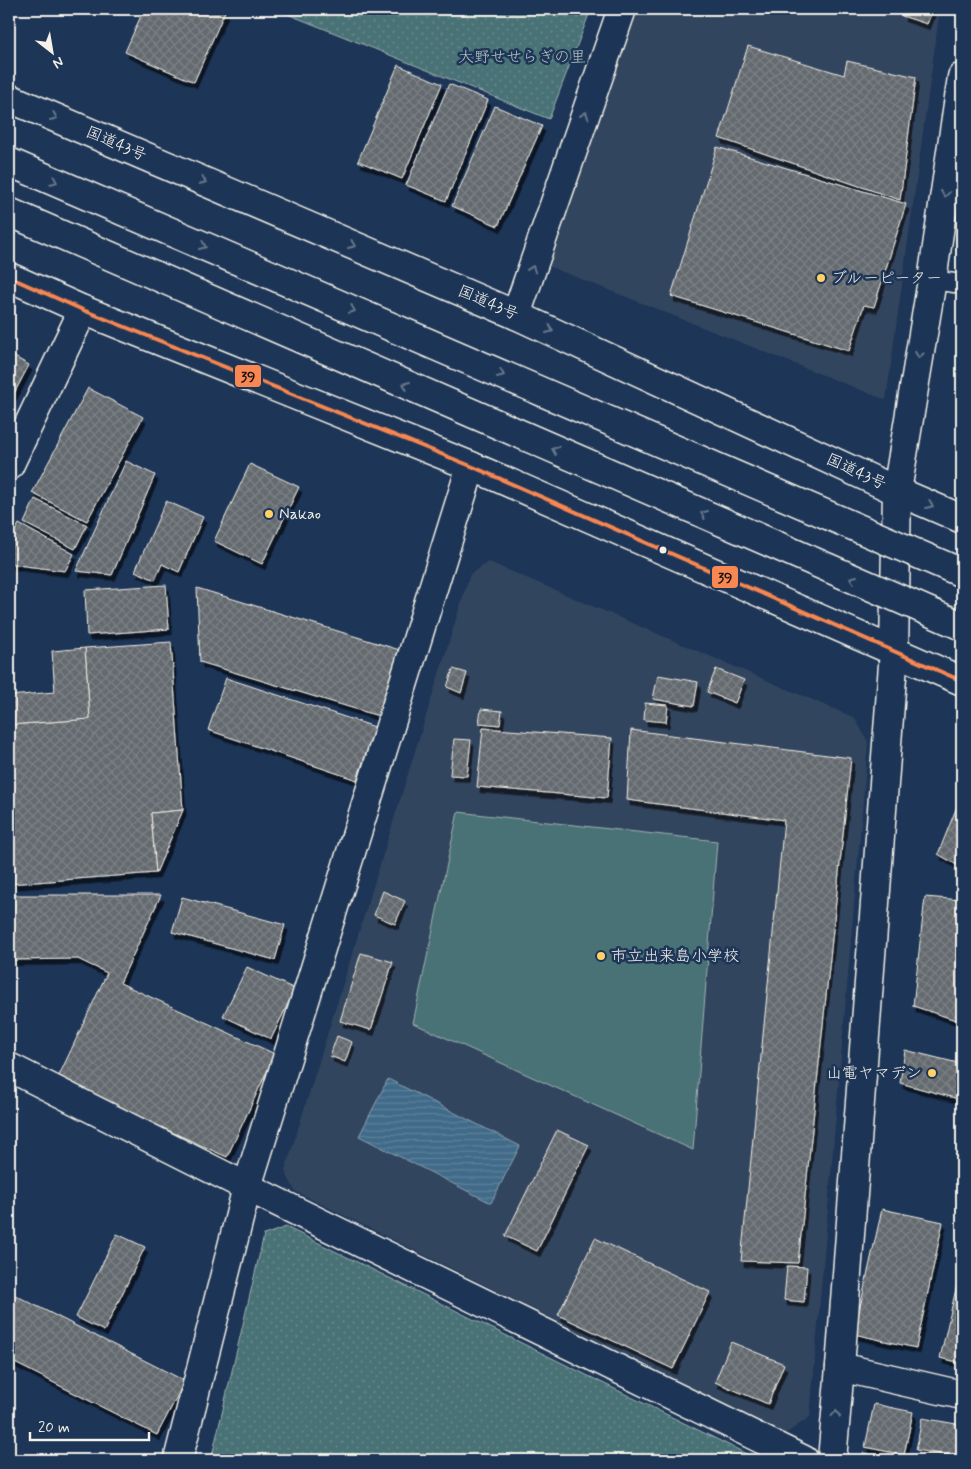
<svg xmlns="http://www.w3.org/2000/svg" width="971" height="1469" font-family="Mynerve,'Klee One',sans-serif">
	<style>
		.built { fill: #32455e }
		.grass { fill: url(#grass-dots); stroke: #9fb2af }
		.pitch { fill: #4a7276; stroke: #9fb2af }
		.water { fill: url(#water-rules); stroke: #89a1af }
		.building { fill: url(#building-cross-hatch); stroke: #f4f1e8; filter: url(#shadow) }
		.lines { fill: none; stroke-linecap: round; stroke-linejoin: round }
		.service-casing { stroke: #f4f1e8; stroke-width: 21 }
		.minor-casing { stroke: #f4f1e8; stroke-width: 31 }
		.tertiary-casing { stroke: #f4f1e8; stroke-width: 31 }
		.trunk-casing { stroke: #f4f1e8; stroke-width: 31 }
		.service { stroke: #1d3557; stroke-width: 18 }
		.minor { stroke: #1d3557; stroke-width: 28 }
		.tertiary { stroke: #1d3557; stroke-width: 28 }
		.trunk { stroke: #1d3557; stroke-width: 28 }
		.trunk-bridge-casing { stroke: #f4f1e8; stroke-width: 31; stroke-linecap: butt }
		.trunk-bridge { stroke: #1d3557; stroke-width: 28 }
		.bus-1-casing { stroke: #1d3557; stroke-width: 8 }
		.bus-1 { stroke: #f88751; stroke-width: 4 }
		.oneway { stroke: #68778a }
		.poi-dot { fill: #ffd166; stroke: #1d3557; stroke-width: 2 }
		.bus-dot { fill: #f4f1e8; stroke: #1d3557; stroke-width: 2 }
		.labels { text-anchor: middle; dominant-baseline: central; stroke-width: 5; stroke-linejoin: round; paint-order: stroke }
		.park-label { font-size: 16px; fill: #b8c5c0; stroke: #1d3557 }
		.street-label { font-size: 16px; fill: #f4f1e8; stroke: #1d3557 }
		.poi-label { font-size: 16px; fill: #f4f1e8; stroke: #1d3557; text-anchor: start }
		.line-badge { stroke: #1d3557; stroke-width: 2 }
		.pale-badge-label { font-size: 14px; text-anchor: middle; font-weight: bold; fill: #111 }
	</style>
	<defs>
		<pattern id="grass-dots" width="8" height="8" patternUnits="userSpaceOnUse" patternTransform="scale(1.25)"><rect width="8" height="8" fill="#4a7276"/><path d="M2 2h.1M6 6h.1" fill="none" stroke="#65878a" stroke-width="1.8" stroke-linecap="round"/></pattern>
		<pattern id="water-rules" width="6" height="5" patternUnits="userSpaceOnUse" patternTransform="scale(1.25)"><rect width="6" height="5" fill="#416b89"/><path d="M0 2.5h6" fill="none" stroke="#5d819a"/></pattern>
		<pattern id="building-cross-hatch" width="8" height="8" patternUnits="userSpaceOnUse" patternTransform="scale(1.25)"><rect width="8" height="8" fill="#646a6f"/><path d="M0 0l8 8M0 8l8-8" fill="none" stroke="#7b8084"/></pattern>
		<filter id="shadow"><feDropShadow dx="3" dy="5.5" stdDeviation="0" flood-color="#0009"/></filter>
	</defs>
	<rect width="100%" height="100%" fill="#1d3557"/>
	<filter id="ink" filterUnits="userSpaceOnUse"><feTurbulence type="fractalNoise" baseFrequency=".02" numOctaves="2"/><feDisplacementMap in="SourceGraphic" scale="10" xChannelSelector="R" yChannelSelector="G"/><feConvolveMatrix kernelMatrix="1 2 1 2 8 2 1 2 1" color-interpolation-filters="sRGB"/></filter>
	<g filter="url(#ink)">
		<!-- built -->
		<g class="built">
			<path d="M630 9H940L886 400 548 266Z"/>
			<path d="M489 562 855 718 868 742 810 1417 785 1434 295 1191 285 1171 470 574Z"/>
		</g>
		<!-- grass -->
		<g class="grass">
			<path d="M275 9H591L549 119Z"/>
			<path d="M286 1227 759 1460H211L264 1235Z"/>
		</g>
		<!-- pitch -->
		<path class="pitch" d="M458 812 717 841 693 1150 413 1023Z"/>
		<!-- water -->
		<path class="water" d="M388 1079 520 1146 491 1203 359 1136Z"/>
		<!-- building -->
		<g class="building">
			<path d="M144 9H226L194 82 125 52Z"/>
			<path d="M904 9H933L927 24 902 16Z"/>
			<path d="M748 46 844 75 847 61 916 77 900 200 719 138Z"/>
			<path d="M398 65 442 84 402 179 358 161Z"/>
			<path d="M449 84 488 100 446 201 406 185Z"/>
			<path d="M495 106 542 126 498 226 452 206Z"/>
			<path d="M717 147 906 204 874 307 864 305 849 351 671 296Z"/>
			<path d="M9 354 29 365 9 403Z"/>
			<path d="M88 388 143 417 87 521 32 493Z"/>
			<path d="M126 461 155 475 112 575 76 571Z"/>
			<path d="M250 464 299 487 262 564 214 541Z"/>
			<path d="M35 499 87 525 75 549 24 523Z"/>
			<path d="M166 501 203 517 179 572 162 564 155 580 135 571Z"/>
			<path d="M19 524 74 554 65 571 9 564V542Z"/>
			<path d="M166 585 169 629 87 635 85 590Z"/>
			<path d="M197 588 403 651 382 717 200 662Z"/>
			<path d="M171 642 183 810 151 813 156 873 9 884V725L90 719 85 648Z"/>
			<path d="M85 648 90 719 9 725V696L55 692 52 651Z"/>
			<path d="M453 669 467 673 461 693 447 687Z"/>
			<path d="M716 669 744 680 735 703 707 692Z"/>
			<path d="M658 675 698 682 694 706 653 699Z"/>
			<path d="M226 678 375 727 357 780 208 730Z"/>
			<path d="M645 703 668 705 666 722 644 720Z"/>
			<path d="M481 709 502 711 500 725 479 723Z"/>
			<path d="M483 728 612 738 607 798 477 787Z"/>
			<path d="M631 730 851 758 798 1263 741 1261 784 820 627 800Z"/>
			<path d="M454 739 471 740 467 776 450 775Z"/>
			<path d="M962 794V868L938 854Z"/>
			<path d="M183 810 156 873 151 813Z"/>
			<path d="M383 891 405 901 395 924 374 915Z"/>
			<path d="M9 895H161L120 983 275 1054 227 1157 57 1080 107 973 78 959 9 960Z"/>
			<path d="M182 897 285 925 275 960 172 932Z"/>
			<path d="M925 897 962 900V1022L913 1006Z"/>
			<path d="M361 953 393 962 371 1030 340 1021Z"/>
			<path d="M247 967 295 989 271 1039 223 1016Z"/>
			<path d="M337 1036 352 1042 345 1062 330 1056Z"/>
			<path d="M905 1050 962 1064V1100L900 1083Z"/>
			<path d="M557 1130 589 1145 537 1251 505 1236Z"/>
			<path d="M882 1209 943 1222 916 1348 854 1334Z"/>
			<path d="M117 1234 145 1247 104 1331 76 1317Z"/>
			<path d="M595 1238 710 1292 673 1369 558 1315Z"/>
			<path d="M962 1263V1363L940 1358Z"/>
			<path d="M787 1266 807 1267 804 1302 784 1300Z"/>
			<path d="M9 1292 185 1381 157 1435 9 1360Z"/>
			<path d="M731 1342 784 1364 768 1404 715 1382Z"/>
			<path d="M874 1404 913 1412 904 1455 865 1447Z"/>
			<path d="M922 1418 962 1425V1440L959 1457 916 1450Z"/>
			<path d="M863 1453 897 1460H861Z"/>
		</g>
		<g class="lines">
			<!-- service casing -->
			<g class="service-casing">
				<path id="service" d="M932 280 962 284"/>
			</g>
			<!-- minor casing -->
			<g class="minor-casing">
				<g id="minor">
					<path d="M516 315 622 9"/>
					<path d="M897 491 932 280 962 77"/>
					<path d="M9 1067 247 1187 804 1460"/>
					<path d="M178 1460 247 1187 471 466"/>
					<path d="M832 1460 840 1367 962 1395"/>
				</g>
			</g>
			<!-- tertiary casing -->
			<g class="tertiary-casing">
				<g id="tertiary">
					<path d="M9 466 83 310"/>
					<path d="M840 1367 894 651 897 491"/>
				</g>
			</g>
			<!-- trunk casing -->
			<g class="trunk-casing">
				<g id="trunk">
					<path d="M9 98 516 315 897 491 962 519"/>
					<path d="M9 277 83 310 471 466 962 681"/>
				</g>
			</g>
			<!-- service -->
			<use href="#service" class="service"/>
			<!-- minor -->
			<use href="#minor" class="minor"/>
			<!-- tertiary -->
			<use href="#tertiary" class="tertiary"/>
			<!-- trunk -->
			<use href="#trunk" class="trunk"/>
			<!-- trunk-bridge casing -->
			<g class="trunk-bridge-casing">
				<g id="trunk-bridge">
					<path d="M9 162 962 573"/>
					<path d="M9 212 962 626"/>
				</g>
			</g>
			<!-- trunk-bridge -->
			<use href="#trunk-bridge" class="trunk-bridge"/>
			<!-- bus-1 casing -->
			<g class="bus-1-casing">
				<path id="bus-1" d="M9 277 83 310 471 466 962 681"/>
			</g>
			<!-- bus-1 -->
			<use href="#bus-1" class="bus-1"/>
		</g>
		<!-- one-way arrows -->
		<defs><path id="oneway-chevron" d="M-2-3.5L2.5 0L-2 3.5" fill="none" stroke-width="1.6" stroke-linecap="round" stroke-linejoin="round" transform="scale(1.25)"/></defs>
		<g class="oneway">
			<use href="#oneway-chevron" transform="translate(585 115) rotate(-71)"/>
			<use href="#oneway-chevron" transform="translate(54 117) rotate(23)"/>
			<use href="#oneway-chevron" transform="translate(54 181) rotate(23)"/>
			<use href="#oneway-chevron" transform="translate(203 181) rotate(23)"/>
			<use href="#oneway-chevron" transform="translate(945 194) rotate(98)"/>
			<use href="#oneway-chevron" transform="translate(352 245) rotate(23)"/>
			<use href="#oneway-chevron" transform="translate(203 246) rotate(23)"/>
			<use href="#oneway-chevron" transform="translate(532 269) rotate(-71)"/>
			<use href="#oneway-chevron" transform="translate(352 310) rotate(23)"/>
			<use href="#oneway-chevron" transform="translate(550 330) rotate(25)"/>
			<use href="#oneway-chevron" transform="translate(919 355) rotate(100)"/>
			<use href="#oneway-chevron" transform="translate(501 374) rotate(23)"/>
			<use href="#oneway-chevron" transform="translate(406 385) rotate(-157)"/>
			<use href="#oneway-chevron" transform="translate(555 450) rotate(-157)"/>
			<use href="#oneway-chevron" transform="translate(930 505) rotate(23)"/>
			<use href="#oneway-chevron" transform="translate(704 514) rotate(-157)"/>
			<use href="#oneway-chevron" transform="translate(853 579) rotate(-157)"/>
			<use href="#oneway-chevron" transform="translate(836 1414) rotate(-85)"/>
		</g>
	</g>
	<!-- markers -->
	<g class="poi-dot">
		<circle cx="821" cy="278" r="5"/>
		<circle cx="269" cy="514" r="5"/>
		<circle cx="601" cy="956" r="5"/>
		<circle cx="932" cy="1073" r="5"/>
	</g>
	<circle class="bus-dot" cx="663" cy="550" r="4.5"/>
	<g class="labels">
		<!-- park labels -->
		<g class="park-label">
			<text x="522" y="57">大野せせらぎの里</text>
		</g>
		<!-- street labels -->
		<g class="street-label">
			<text transform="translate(116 144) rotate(23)">国道43号</text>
			<text transform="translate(488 303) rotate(23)">国道43号</text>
			<text transform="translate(856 472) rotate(25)">国道43号</text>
		</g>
		<!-- poi labels -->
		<g class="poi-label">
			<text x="831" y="278">ブルーピーター</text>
			<text x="279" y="514">Nakao</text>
			<text x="611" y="956">市立出来島小学校</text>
			<text x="922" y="1073" text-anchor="end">山電ヤマデン</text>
		</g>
	</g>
	<g class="line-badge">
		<rect x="234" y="364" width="28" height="24" rx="5" fill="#f88751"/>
		<rect x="711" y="565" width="28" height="24" rx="5" fill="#f88751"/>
	</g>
	<g class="pale-badge-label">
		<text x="248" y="381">39</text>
		<text x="725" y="582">39</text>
	</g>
	<!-- margin -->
	<rect width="971" height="1469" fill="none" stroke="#1d3557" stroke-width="30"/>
	<rect x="15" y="15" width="941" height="1439" fill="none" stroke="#f4f1e8" stroke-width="2" filter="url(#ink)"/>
	<!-- north arrow -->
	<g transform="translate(52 52) rotate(149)" stroke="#1d3557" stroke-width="4" paint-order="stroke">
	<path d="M0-4L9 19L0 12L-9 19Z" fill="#f4f1e8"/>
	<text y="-8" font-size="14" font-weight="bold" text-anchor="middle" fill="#f4f1e8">N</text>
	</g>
	<!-- scale -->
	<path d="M30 1432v8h119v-8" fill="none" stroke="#f4f1e8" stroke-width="2.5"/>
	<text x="38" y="1432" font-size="15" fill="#f4f1e8" stroke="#1d3557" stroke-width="4" paint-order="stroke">20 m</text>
</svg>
